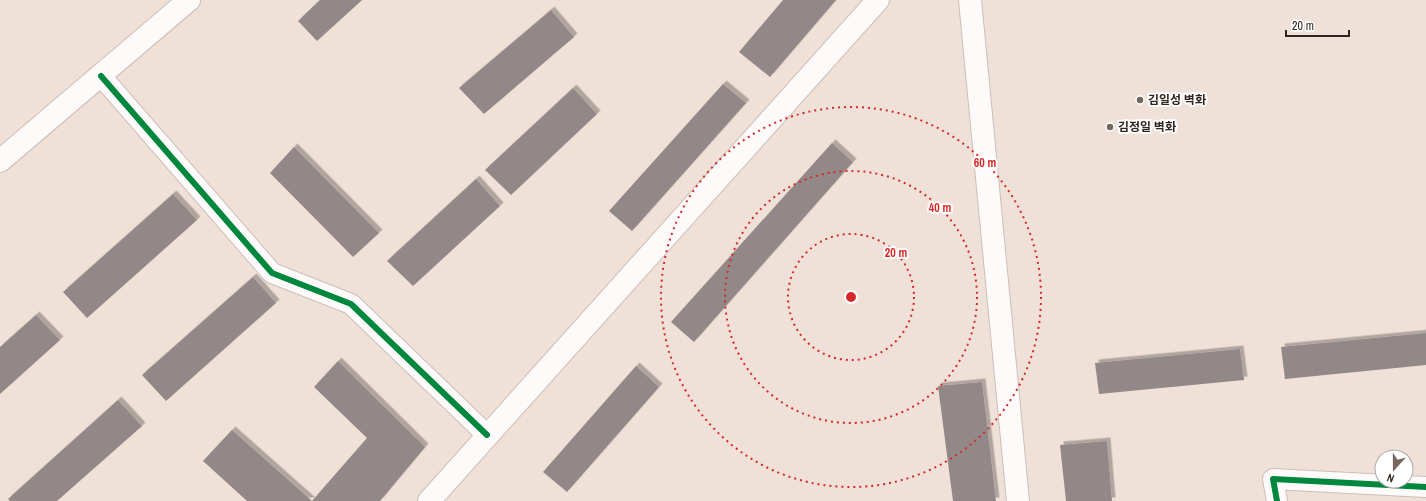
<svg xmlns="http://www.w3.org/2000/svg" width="1426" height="501" font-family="'Archivo Narrow','Noto Sans KR',sans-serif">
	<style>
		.building { fill: #938888; filter: url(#shadow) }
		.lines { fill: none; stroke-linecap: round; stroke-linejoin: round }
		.street-casing { stroke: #cbbfb8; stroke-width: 22 }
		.secondary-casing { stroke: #cbbfb8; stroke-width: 24 }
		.primary-casing { stroke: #cbbfb8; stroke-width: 24 }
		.street { stroke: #fdfaf9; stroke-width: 20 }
		.secondary { stroke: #fdfaf9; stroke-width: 22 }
		.primary { stroke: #fdfaf9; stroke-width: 22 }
		.cycleway-casing { stroke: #fff; stroke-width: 8 }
		.cycleway { stroke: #00873e; stroke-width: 6 }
		.ring { fill: none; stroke: #d62828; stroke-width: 2; stroke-dasharray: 2 4 }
		.poi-dot { fill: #736760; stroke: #fff; stroke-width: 1.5 }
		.labels { text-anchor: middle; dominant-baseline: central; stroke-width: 4; stroke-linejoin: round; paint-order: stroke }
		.poi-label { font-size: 12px; font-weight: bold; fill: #30251f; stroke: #fff; text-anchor: start }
		.centre { fill: #d62828; stroke: #fff; stroke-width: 2 }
		.ring-label { font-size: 12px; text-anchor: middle; font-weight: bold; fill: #d62828; stroke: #fff; stroke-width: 4; stroke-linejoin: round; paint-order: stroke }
	</style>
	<defs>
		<filter id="shadow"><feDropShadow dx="3.5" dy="-3.5" stdDeviation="0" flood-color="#0004"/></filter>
	</defs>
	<rect width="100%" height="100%" fill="#f0e1d8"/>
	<!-- building -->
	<g class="building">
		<path d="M320 0H362L317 41 298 21Z"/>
		<path d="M783 0H836L770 77 739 52Z"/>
		<path d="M551 10 574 37 484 114 459 88Z"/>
		<path d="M723 84 746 103 632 231 609 211Z"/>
		<path d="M573 88 597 114 511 195 485 170Z"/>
		<path d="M832 143 853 162 694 342 671 322Z"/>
		<path d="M294 147 379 233 353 257 270 173Z"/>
		<path d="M476 179 500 206 413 286 387 261Z"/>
		<path d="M173 194 197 220 87 318 63 292Z"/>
		<path d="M253 277 276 303 166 401 142 375Z"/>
		<path d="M36 315 60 340 0 394V347Z"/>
		<path d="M1426 333V365L1285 379 1281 347Z"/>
		<path d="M1240 349 1244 380 1099 394 1095 363Z"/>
		<path d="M338 361 425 447 380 501H312L367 438 314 387Z"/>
		<path d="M636 366 659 387 567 492 543 472Z"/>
		<path d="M982 382 996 501H953L938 386Z"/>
		<path d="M118 400 142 426 57 501H10L8 499Z"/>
		<path d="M232 430 312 501H247L203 461Z"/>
		<path d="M1107 441 1112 501H1066L1060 445Z"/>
	</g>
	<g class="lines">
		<!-- street casing -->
		<g class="street-casing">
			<g id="street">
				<path d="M101 76 272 273 351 304 487 435"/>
				<path d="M1277 501 1273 479 1426 487"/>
			</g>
		</g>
		<!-- secondary casing -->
		<g class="secondary-casing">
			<path id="secondary" d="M429 501 878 0"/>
		</g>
		<!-- primary casing -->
		<g class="primary-casing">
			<g id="primary">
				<path d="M970 0 1018 501"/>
				<path d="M0 161 189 0"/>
			</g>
		</g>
		<!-- street -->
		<use href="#street" class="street"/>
		<!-- secondary -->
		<use href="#secondary" class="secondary"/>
		<!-- primary -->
		<use href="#primary" class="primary"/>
		<!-- cycleway casing -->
		<g class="cycleway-casing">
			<g id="cycleway">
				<path d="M101 76 272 273 351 304 487 435"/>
				<path d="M1277 501 1273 479 1426 487"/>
			</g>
		</g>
		<!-- cycleway -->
		<use href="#cycleway" class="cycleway"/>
	</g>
	<!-- distance rings -->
	<g class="ring">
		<circle cx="851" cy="297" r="63"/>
		<circle cx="851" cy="297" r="126"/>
		<circle cx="851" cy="297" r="190"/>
	</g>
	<!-- markers -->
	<g class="poi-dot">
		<circle cx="1140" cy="100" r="4"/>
		<circle cx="1110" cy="127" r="4"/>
	</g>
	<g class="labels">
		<!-- poi labels -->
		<g class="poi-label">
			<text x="1148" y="100">김일성 벽화</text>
			<text x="1118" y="127">김정일 벽화</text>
		</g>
	</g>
	<circle cx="851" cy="297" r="6" class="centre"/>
	<g class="ring-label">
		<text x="985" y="167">60 m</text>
		<text x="940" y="212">40 m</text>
		<text x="896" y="257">20 m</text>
	</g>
	<!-- north arrow -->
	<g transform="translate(1394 469) rotate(201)"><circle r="19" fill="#ffffff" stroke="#aca8a5"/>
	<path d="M0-3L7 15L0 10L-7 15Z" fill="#736760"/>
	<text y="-6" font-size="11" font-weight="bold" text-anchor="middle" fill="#30251f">N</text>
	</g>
	<!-- scale -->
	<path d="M1286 30v6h63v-6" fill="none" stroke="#30251f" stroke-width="2"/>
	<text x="1292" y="30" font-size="12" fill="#30251f" stroke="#ffffff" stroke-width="3" paint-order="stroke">20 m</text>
</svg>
